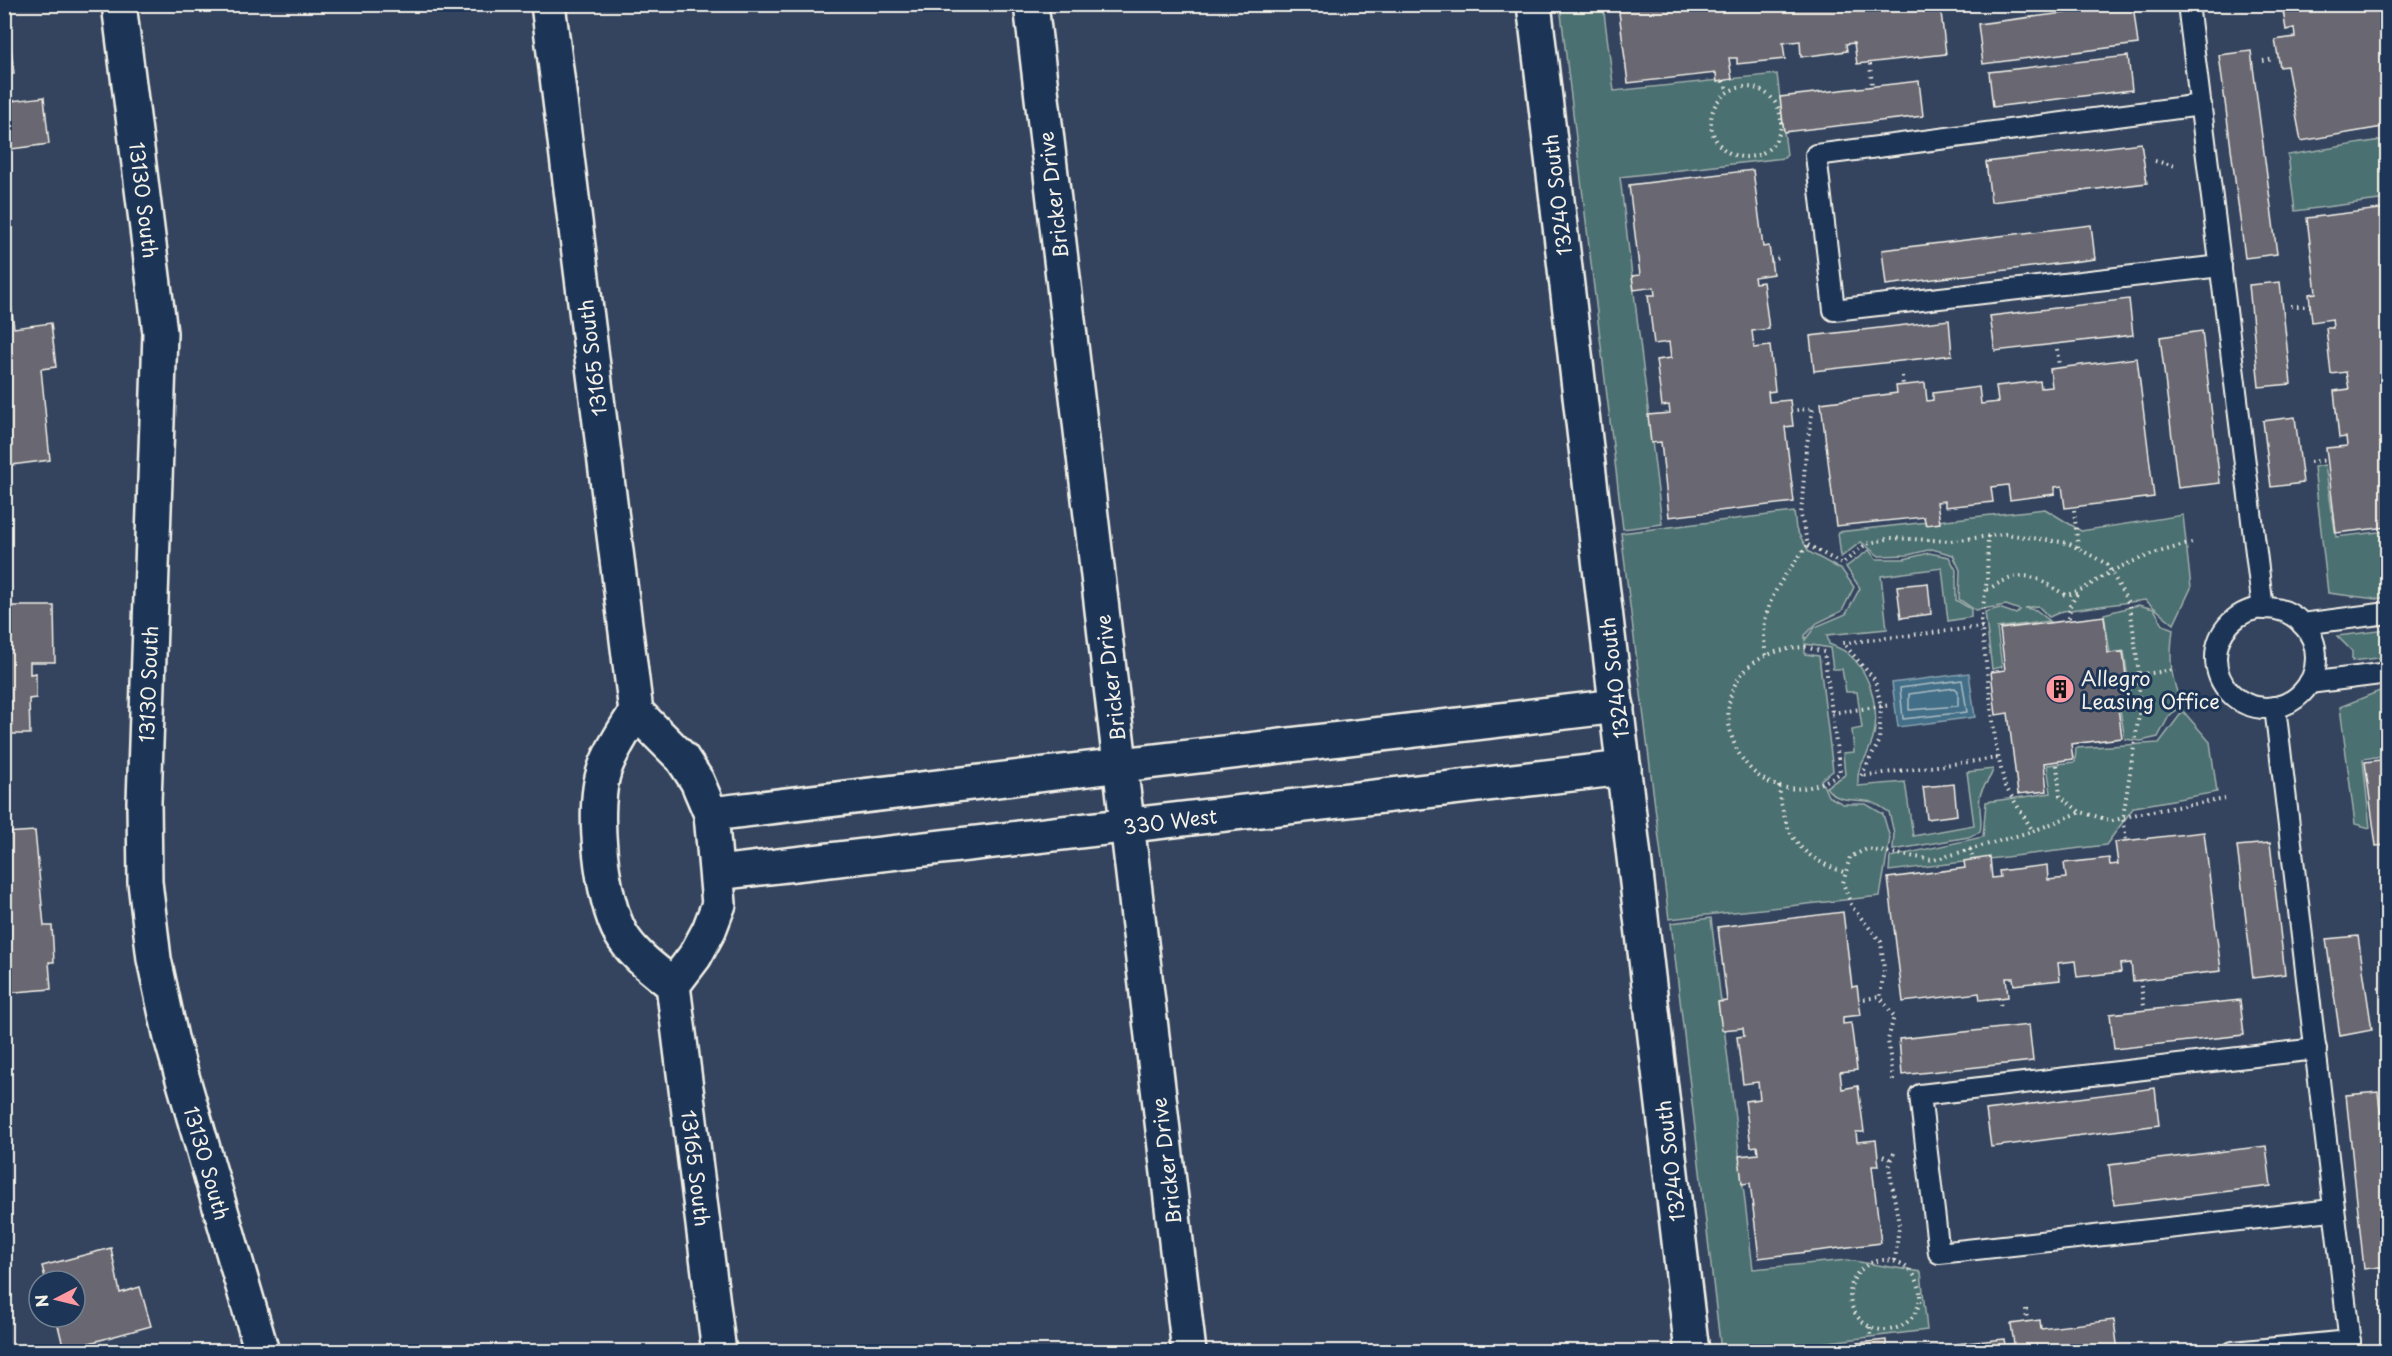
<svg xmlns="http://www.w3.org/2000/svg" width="2392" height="1356" font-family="'Playpen Sans',sans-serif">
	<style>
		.green { fill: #4c6f71; stroke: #a0b0ac; stroke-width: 1.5 }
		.water { fill: #426e88; stroke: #89a2ae; stroke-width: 1.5 }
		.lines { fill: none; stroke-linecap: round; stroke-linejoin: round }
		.shore { stroke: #adbdc2; stroke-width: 1.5 }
		.building { fill: #696872; stroke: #f4f1e8; stroke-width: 1.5 }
		.service-casing { stroke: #f4f1e8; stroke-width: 24 }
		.minor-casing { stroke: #f4f1e8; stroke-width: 38 }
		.path { stroke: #f4f1e8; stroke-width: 4; stroke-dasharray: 1.5 4.5; stroke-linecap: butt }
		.service { stroke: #1d3557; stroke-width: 20 }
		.minor { stroke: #1d3557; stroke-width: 33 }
		.labels { text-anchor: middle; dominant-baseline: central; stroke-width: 6; stroke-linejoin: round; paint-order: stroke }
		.street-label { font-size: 20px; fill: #f4f1e8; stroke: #1d3557 }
		.poi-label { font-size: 20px; fill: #f4f1e8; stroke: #1d3557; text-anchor: start }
	</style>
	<rect width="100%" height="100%" fill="#34445f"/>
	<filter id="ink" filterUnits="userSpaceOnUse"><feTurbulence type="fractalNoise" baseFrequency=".0167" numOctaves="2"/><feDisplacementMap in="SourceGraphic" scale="12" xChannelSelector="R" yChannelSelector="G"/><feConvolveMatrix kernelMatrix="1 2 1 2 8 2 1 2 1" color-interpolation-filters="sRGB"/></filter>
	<g filter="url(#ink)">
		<!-- green -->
		<g class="green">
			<path d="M1560 5H1603L1614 91 1777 74 1787 155 1784 158 1620 177 1662 524 1623 529Z"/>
			<path d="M2387 139V199L2295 211 2288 155Z"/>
			<path d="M2325 465 2336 537 2387 531V597L2376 599 2328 593 2314 467Z"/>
			<path d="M2045 509 2081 531 2183 515 2191 588 2174 624 2145 600 2063 611 2049 617 2038 606 2025 608 2036 610 2050 621 1997 628 2002 667 1992 669 1985 612 1999 608 2016 614 2020 610 2006 605 1975 610 1959 599 1960 570 1953 555 1932 549 1908 555 1879 556 1861 542 1841 557 1838 532Z"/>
			<path d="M1794 512 1796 529 1809 552 1842 570 1854 587 1842 611 1817 623 1805 635V640L1815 627 1846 614 1860 588 1846 567 1869 550 1876 559H1904L1929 553 1949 557 1956 570V600L1971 609V617L1948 621 1942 568 1881 576 1887 629 1827 635 1829 644C1834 646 1841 649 1846 652 1872 672 1883 717 1870 747 1863 767 1857 762 1858 786L1905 782 1913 836 1974 825 1967 772 1993 769C1991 780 1982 785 1980 796 1978 808 1983 819 1980 832L1969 837 1893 850 1894 833 1889 812C1882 808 1874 801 1866 801 1850 799 1836 802 1826 787L1845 775 1843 753 1854 752 1852 730 1862 728 1857 692H1846L1842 669H1833L1830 648 1805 644V654L1819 656 1833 771 1821 780 1828 796 1843 804H1866L1883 814 1890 838 1880 896 1669 919 1621 533Z"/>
			<path d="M2138 605 2154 609 2163 625 2173 629C2169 661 2170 676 2182 706L2169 716 2158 737 2141 741 2125 739 2120 710 2132 707 2124 651 2110 653 2104 614Z"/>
			<path d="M2387 630V657L2352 661V651L2337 636Z"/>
			<path d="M2387 688V755L2363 759 2370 828 2355 824 2340 707Z"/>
			<path d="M2183 711 2210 742 2217 792 2134 807 2106 845 1889 871 1890 857 1983 837 1986 802 2051 793 2047 765 2075 762 2076 748 2159 743Z"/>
			<path d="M1711 918 1753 1269 1847 1260 1921 1272 1927 1330 1771 1349V1351H1721L1671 923Z"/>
		</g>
		<!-- water -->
		<path class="water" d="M1969 673 1975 717 1898 727 1892 683Z"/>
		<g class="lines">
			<!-- shore -->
			<g class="shore">
				<path d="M1962 680 1967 712 1903 719 1900 688Z"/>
				<path d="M1955 688 1958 691V706L1909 710V694Z"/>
			</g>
		</g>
		<!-- building -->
		<g class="building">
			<path d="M1618 4H1940L1946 54 1857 64 1854 43 1846 44 1847 51 1801 57 1800 41 1783 43 1785 59 1737 64V58H1729L1732 79 1717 82 1716 73 1628 83Z"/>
			<path d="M2133 4 2138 44 1983 64 1978 24Z"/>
			<path d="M2282 4H2388V126L2301 141 2287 66 2280 67 2275 40 2295 37 2294 28 2286 30Z"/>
			<path d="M8 23 14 74 9 75 12 101 44 97 49 144 4 150V24Z"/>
			<path d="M2251 51 2277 254 2245 258 2219 55Z"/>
			<path d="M2128 56 2132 90 1993 107 1989 72Z"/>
			<path d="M1919 81 1923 116 1784 132 1780 97Z"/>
			<path d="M2141 143 2147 183 1991 202 1986 162Z"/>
			<path d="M1753 170 1763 247 1769 246 1773 274 1754 277 1755 283 1763 282 1769 329 1752 331 1754 348 1770 346 1775 391 1768 392 1769 402 1790 400 1793 426 1785 427 1794 502 1669 517 1661 442 1651 443 1648 415 1670 413 1669 405 1662 406 1656 360 1671 358 1669 342 1654 344 1648 295H1655L1654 287 1634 290 1632 276 1640 275 1629 185Z"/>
			<path d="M2388 208V527L2336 533 2326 448 2347 446 2346 437 2339 438 2334 391 2349 389 2346 372 2331 374 2326 328H2333L2332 319 2312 322 2309 294 2316 293 2307 218Z"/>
			<path d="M2091 225 2095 259 1886 285 1882 250Z"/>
			<path d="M2280 282 2291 384 2259 387 2249 285Z"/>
			<path d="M2129 299 2133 335 1995 351 1990 316Z"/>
			<path d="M11 304 14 328 51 323 56 367 41 369 50 460 4 466V305Z"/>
			<path d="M1949 320 1952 355 1814 371 1810 336Z"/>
			<path d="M2202 331 2220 483 2178 488 2160 337Z"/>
			<path d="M2137 358 2154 497 2065 508 2062 486 2055 487V494L2010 500 2008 485 1991 487 1993 502 1945 507V501L1937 502 1940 523 1926 525 1924 517 1836 526 1821 403 1897 393 1896 386 1925 383 1927 401 1933 400V393L1979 387 1981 404 1998 402 1996 386 2040 381 2041 388 2052 387 2050 369Z"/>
			<path d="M2295 417 2303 483 2271 487 2263 421Z"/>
			<path d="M1928 583 1931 614 1901 618 1897 586Z"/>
			<path d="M4 606H54L55 662H30V674L36 673V698L29 699 30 734H8L9 743H4Z"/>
			<path d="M2104 616 2108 653 2123 652 2130 707 2118 708 2122 738 2071 744 2073 759 2044 763 2047 791 2018 794 2008 713 1996 715 1991 672 2005 670 2000 629Z"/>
			<path d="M2388 759V845L2376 846 2365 762Z"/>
			<path d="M1954 784 1957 815 1927 819 1923 787Z"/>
			<path d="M35 831 44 926H52L54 962H49L51 989 4 993V833Z"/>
			<path d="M2204 832 2221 971 2133 981 2131 963 2120 964 2121 972 2077 977 2075 961 2058 963 2060 980 2014 985 2013 978H2006L2008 997 1980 1000 1979 993 1903 1002 1888 878 1965 868 1964 861 1990 857 1992 878 2000 877 1999 871 2047 865 2048 880 2066 878 2064 863 2109 858 2110 865 2118 864 2115 842Z"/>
			<path d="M2270 843 2285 974 2253 978 2237 846Z"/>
			<path d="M1843 912 1852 987 1857 986 1861 1015 1843 1017V1024L1851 1023 1857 1070 1840 1072 1842 1089 1858 1086 1864 1132H1856L1857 1142 1876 1140 1879 1166H1872L1881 1243 1759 1258 1750 1183 1742 1184 1739 1156 1758 1154 1757 1146 1751 1147 1745 1101 1760 1099 1758 1082 1743 1084 1737 1037 1744 1036 1743 1028 1722 1030 1718 1002 1727 1001 1718 927Z"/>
			<path d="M2358 936 2372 1030 2340 1036 2326 939Z"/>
			<path d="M2240 1000 2244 1035 2114 1049 2110 1014Z"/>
			<path d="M2029 1025 2033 1061 1902 1075 1899 1039Z"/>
			<path d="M2155 1088 2159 1125 1991 1147 1986 1110Z"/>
			<path d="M2378 1092 2388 1183V1266L2364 1269 2346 1095Z"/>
			<path d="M2266 1146 2271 1186 2114 1205 2109 1165Z"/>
			<path d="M111 1248 120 1293 140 1287 151 1326 64 1350 56 1317H75V1281H46L42 1266Z"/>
			<path d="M2040 1320 2041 1329 2114 1320 2118 1352H1958L1957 1344 2004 1339 2005 1345 2014 1344 2011 1324Z"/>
			<path d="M1886 1340 1887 1352H1856L1859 1351 1858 1343Z"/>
			<path d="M1940 1346 1941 1352H1900Z"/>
		</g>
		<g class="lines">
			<!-- service casing -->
			<g class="service-casing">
				<g id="service">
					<path d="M2188 4 2263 609"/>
					<path d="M2201 105 1816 155 1834 310 2221 266"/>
					<circle cx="2266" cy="658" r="50"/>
					<path d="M2302 624 2388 613"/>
					<path d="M2309 683 2388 673"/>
					<path d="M2275 707 2351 1352"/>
					<path d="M2316 1049 1920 1095 1939 1253 2332 1210"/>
					<path d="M2233 1352 2350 1341"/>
				</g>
			</g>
			<!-- minor casing -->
			<g class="minor-casing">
				<g id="minor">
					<path d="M119 4 160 333 144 802 145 882 154 959 171 1038 262 1352"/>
					<path d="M548 4 636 712"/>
					<path d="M1031 4 1189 1352"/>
					<path d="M1534 4 1692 1352"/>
					<path d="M711 814 1617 706"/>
					<path d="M717 873 1624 768"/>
					<path d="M673 985 695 956 709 930 719 904 711 814 697 781 682 758 636 712C625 730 612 748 605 768 591 806 601 899 621 934 633 955 655 970 673 985L719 1352"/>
				</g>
			</g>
			<!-- path -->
			<g class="path">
				<path d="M2263 61 2274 59"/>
				<path d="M1870 64 1872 85"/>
				<path d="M1723 81 1728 91"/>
				<circle cx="1746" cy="122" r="35"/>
				<path d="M2155 161 2176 166"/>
				<path d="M1771 261 1782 257"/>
				<path d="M2291 306H2310"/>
				<path d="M2057 349 2059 366"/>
				<path d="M1902 376 1903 385"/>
				<path d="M2310 462 2328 460"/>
				<path d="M2074 510 2078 548"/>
				<path d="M1988 536 1987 580 1981 621 1996 747 2005 786 2033 831"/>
				<path d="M1808 545 1842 564 1866 544 1891 538 1951 541 2005 534 2068 543 2107 564 2130 606 2139 674V715L2123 817 2126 841"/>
				<path d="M1987 590C2023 568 2032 574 2065 595 2083 592 2096 580 2112 571 2138 558 2164 550 2192 543"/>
				<path d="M2069 618 2070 606 2077 594"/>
				<path d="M1982 627 1843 643 1875 680 1881 706 1879 742 1861 776 1998 758"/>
				<path d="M1805 647 1824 652 1840 773C1738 843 1667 654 1805 647Z"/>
				<path d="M1766 655C1757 607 1781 580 1808 545L1801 516 1806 450 1813 408 1792 411"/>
				<path d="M2128 676 2176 670"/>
				<path d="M1832 713 1891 705"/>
				<path d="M2057 765 2060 796 2080 812"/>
				<path d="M1779 786C1784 836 1798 856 1846 873"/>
				<path d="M1970 849 1973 860"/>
				<path d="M2140 980 2144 1006"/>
				<path d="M2378 988 2388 987"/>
				<path d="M1999 998 2001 1008"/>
				<path d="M1864 999 1880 997"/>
				<path d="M1893 1080 1888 1040 1894 1016 1880 997 1884 969 1881 942 1852 907 1843 883 1850 857 1867 849 1934 860 2033 831 2081 812 2112 821 2141 813 2225 799"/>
				<path d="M1894 1153 1889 1167 1899 1225 1895 1261"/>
				<path d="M1883 1156 1891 1160"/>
				<circle cx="1885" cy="1295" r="35"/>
				<path d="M2026 1309 2027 1322"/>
				<path d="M1870 1327V1339"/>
			</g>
			<!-- service -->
			<use href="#service" class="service"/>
			<!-- minor -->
			<use href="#minor" class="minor"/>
		</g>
	</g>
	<!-- icons -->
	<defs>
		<g id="building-disc" transform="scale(1.5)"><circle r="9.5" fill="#ff9aa2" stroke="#1d3557"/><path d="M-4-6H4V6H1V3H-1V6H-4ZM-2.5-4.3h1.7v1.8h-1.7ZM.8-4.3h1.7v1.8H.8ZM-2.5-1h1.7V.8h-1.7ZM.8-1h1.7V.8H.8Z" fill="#111"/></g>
	</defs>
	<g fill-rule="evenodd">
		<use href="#building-disc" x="2060" y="689"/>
	</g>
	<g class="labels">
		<!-- street labels -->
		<g class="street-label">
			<text transform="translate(1053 195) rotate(-97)">Bricker Drive</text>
			<text transform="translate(1557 195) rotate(-97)">13240 South</text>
			<text transform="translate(144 200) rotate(83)">13130 South</text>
			<text transform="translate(592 358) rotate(-97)">13165 South</text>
			<text transform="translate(1110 678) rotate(-97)">Bricker Drive</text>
			<text transform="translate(1614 678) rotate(-97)">13240 South</text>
			<text transform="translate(148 684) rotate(-88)">13130 South</text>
			<text transform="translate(1170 821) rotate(-7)">330 West</text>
			<text transform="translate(1166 1161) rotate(-97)">Bricker Drive</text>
			<text transform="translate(1670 1161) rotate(-97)">13240 South</text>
			<text transform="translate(207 1163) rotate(74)">13130 South</text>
			<text transform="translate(696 1168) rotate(83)">13165 South</text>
		</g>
		<!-- poi labels -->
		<g class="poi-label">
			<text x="2081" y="678">Allegro<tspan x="2081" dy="23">Leasing Office</tspan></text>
		</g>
	</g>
	<!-- margin -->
	<rect width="2392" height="1356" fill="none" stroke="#1d3557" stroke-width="24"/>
	<rect x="12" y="12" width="2368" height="1332" fill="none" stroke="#f4f1e8" stroke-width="2" filter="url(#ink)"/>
	<!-- north arrow -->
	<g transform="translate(57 1299) rotate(263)"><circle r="28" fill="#1d3557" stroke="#738091" stroke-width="1.5"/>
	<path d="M0-4.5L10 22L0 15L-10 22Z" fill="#ff9aa2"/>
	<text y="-9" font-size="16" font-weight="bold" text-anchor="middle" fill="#f4f1e8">N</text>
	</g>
</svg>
